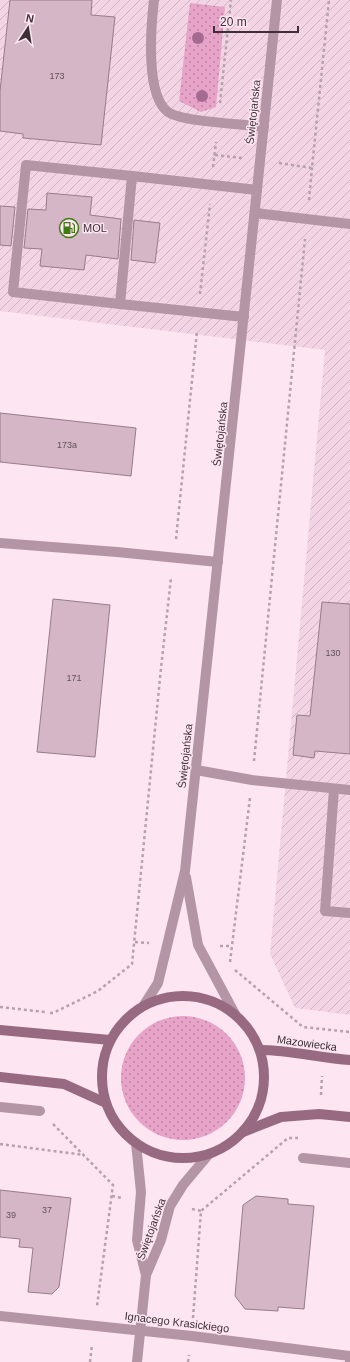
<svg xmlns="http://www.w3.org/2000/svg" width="350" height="1362" font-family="Arial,sans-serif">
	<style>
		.industrial { fill: url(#industrial-furrows) }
		.grass { fill: url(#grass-dots) }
		.building { fill: #d4b6c6; stroke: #987c8b }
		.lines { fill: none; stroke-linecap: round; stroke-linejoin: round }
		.path { stroke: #b6a2ac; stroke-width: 2.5; stroke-dasharray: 3 3; stroke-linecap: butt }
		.service { stroke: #b495a5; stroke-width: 10 }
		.minor { stroke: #b495a5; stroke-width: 10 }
		.tertiary { stroke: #b495a5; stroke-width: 10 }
		.secondary { stroke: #976a82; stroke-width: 10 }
		.tree { fill: #a46a91 }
		.labels { text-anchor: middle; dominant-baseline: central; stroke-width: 3; stroke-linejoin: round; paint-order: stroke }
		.number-label { font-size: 9px; fill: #62525a }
		.street-label { font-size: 11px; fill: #3c3036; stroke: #fee5f2 }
		.poi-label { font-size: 11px; fill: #3c3036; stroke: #fee5f2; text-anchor: start }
	</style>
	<defs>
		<pattern id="industrial-furrows" width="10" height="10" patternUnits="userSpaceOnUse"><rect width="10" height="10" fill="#f2d4e4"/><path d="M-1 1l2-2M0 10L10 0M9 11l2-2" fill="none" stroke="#d0b6c4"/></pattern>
		<pattern id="grass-dots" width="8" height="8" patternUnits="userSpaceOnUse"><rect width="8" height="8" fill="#e7a3c8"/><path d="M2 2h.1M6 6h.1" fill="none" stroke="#bc85a3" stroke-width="1.8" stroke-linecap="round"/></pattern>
	</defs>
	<rect width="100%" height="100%" fill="#fee5f2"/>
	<!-- industrial -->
	<path class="industrial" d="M0 0H350V1015L295 1008 270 954 325 350 0 311Z"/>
	<!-- grass -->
	<g class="grass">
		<path d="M190 3 225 7 216 107 201 112 179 101Z"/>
		<circle cx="183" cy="1078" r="62"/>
	</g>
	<!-- building -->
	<g class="building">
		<path d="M10 0H92L91 15 115 17 101 145 23 138V134L0 131V91Z"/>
		<path d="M47 193 92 197 90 215 121 219 118 259 86 255 84 270 40 266 42 249 24 248 28 209 46 210Z"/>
		<path d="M0 206 15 207 11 246 0 245Z"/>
		<path d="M134 220 160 223 155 263 131 260Z"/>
		<path d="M0 413 136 428 131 476 0 462Z"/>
		<path d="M53 599 110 605 95 757 37 752Z"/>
		<path d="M322 602 350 604V754L315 751 314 758 293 755 297 715 310 716Z"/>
		<path d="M0 1190 71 1198 59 1287 52 1294 28 1292 33 1248 19 1247 20 1239 0 1237Z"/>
		<path d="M256 1196 288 1199V1204L314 1206 304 1309 278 1307V1311L245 1309 235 1296 243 1205Z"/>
	</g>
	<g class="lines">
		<!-- path -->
		<g class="path">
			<path d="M220 103 231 0"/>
			<path d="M215 155 242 158"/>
			<path d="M279 163 312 168 329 0"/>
			<path d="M213 167 216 142"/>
			<path d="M309 200 312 168"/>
			<path d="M200 294 210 204"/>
			<path d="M176 539 197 331"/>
			<path d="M254 761 305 239"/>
			<path d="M135 942 149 943"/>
			<path d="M220 946H230"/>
			<path d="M230 962 250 798"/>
			<path d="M235 970 303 1027 350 1032"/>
			<path d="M0 1007 45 1012"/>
			<path d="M50 1013H53L98 991 132 964 161 668 171 578"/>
			<path d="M321 1095 322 1076"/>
			<path d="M53 1124 113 1185 97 1306"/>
			<path d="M0 1144 84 1155"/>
			<path d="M112 1196 122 1198"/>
			<path d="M192 1209 201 1211"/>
			<path d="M193 1318 201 1211 288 1138H298"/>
			<path d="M90 1362 92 1345"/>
			<path d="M188 1362 189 1355"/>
		</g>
		<!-- service -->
		<g class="service">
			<path d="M154 0C151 26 145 95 168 112 182 122 244 124 264 127"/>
			<path d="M255 213 350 224"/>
			<path d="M120 304 13 292 26 165 132 176"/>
			<path d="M244 317 120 304 132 176 257 190"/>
			<path d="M0 543 117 552 218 562"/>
			<path d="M196 770 252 780 350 790"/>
			<path d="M334 789 325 911 350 913"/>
			<path d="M0 1107 40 1111"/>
			<path d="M350 1362V1361"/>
		</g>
		<!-- minor -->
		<g class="minor">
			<path d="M303 1158 350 1163"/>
			<path d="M0 1316 192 1336 350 1356"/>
		</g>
		<!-- tertiary -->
		<g class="tertiary">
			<path d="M186 877 198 945 235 1014"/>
			<path d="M144 1005 158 983 185 871 277 0"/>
			<path d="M136 1143 141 1192 137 1240 146 1275"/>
			<path d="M137 1362 146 1275 161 1240 170 1206 183 1185 209 1154"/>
		</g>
		<!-- secondary -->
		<g class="secondary">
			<circle cx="183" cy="1077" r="81"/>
			<path d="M0 1030 110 1040"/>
			<path d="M260 1050C290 1050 320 1058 350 1060"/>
			<path d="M0 1077 64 1084 106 1103"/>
			<path d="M243 1132 281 1117 319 1114 350 1117"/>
		</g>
	</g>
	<!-- trees -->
	<g class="tree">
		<circle cx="198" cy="38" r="6"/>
		<circle cx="202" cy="96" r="6"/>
	</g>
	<!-- icons -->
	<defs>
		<g id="fuel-ring" transform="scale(1)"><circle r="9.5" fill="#fee5f2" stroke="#407a13" stroke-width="1.5"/><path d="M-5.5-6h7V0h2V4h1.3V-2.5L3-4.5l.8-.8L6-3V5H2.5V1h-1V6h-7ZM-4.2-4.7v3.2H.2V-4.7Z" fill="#407a13"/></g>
	</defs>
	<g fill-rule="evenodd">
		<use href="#fuel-ring" x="69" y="228"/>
	</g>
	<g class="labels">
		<!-- number labels -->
		<g class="number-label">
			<text x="57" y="76">173</text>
			<text x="67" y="445">173a</text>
			<text x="333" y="653">130</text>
			<text x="74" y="678">171</text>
			<text x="47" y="1210">37</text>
			<text x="11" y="1215">39</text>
		</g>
		<!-- street labels -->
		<g class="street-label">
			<text transform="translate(253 112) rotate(-84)">Świętojańska</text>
			<text transform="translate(220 434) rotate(-84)">Świętojańska</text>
			<text transform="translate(185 756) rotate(-84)">Świętojańska</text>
			<text transform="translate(307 1043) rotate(8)">Mazowiecka</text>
			<text transform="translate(151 1229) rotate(-70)">Świętojańska</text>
			<text transform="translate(177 1322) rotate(7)">Ignacego Krasickiego</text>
		</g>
		<!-- poi labels -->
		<g class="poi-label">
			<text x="83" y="228">MOL</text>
		</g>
	</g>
	<!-- north arrow -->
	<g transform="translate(28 28) rotate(12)" stroke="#fee5f2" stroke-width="3" paint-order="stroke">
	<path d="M0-3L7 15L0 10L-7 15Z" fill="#3c3036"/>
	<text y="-6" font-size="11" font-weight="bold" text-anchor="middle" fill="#3c3036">N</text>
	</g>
	<!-- scale -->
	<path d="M214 26v6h84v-6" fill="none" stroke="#3c3036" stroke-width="2"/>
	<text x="220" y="26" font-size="12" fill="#3c3036" stroke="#fee5f2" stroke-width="3" paint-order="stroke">20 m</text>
</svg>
